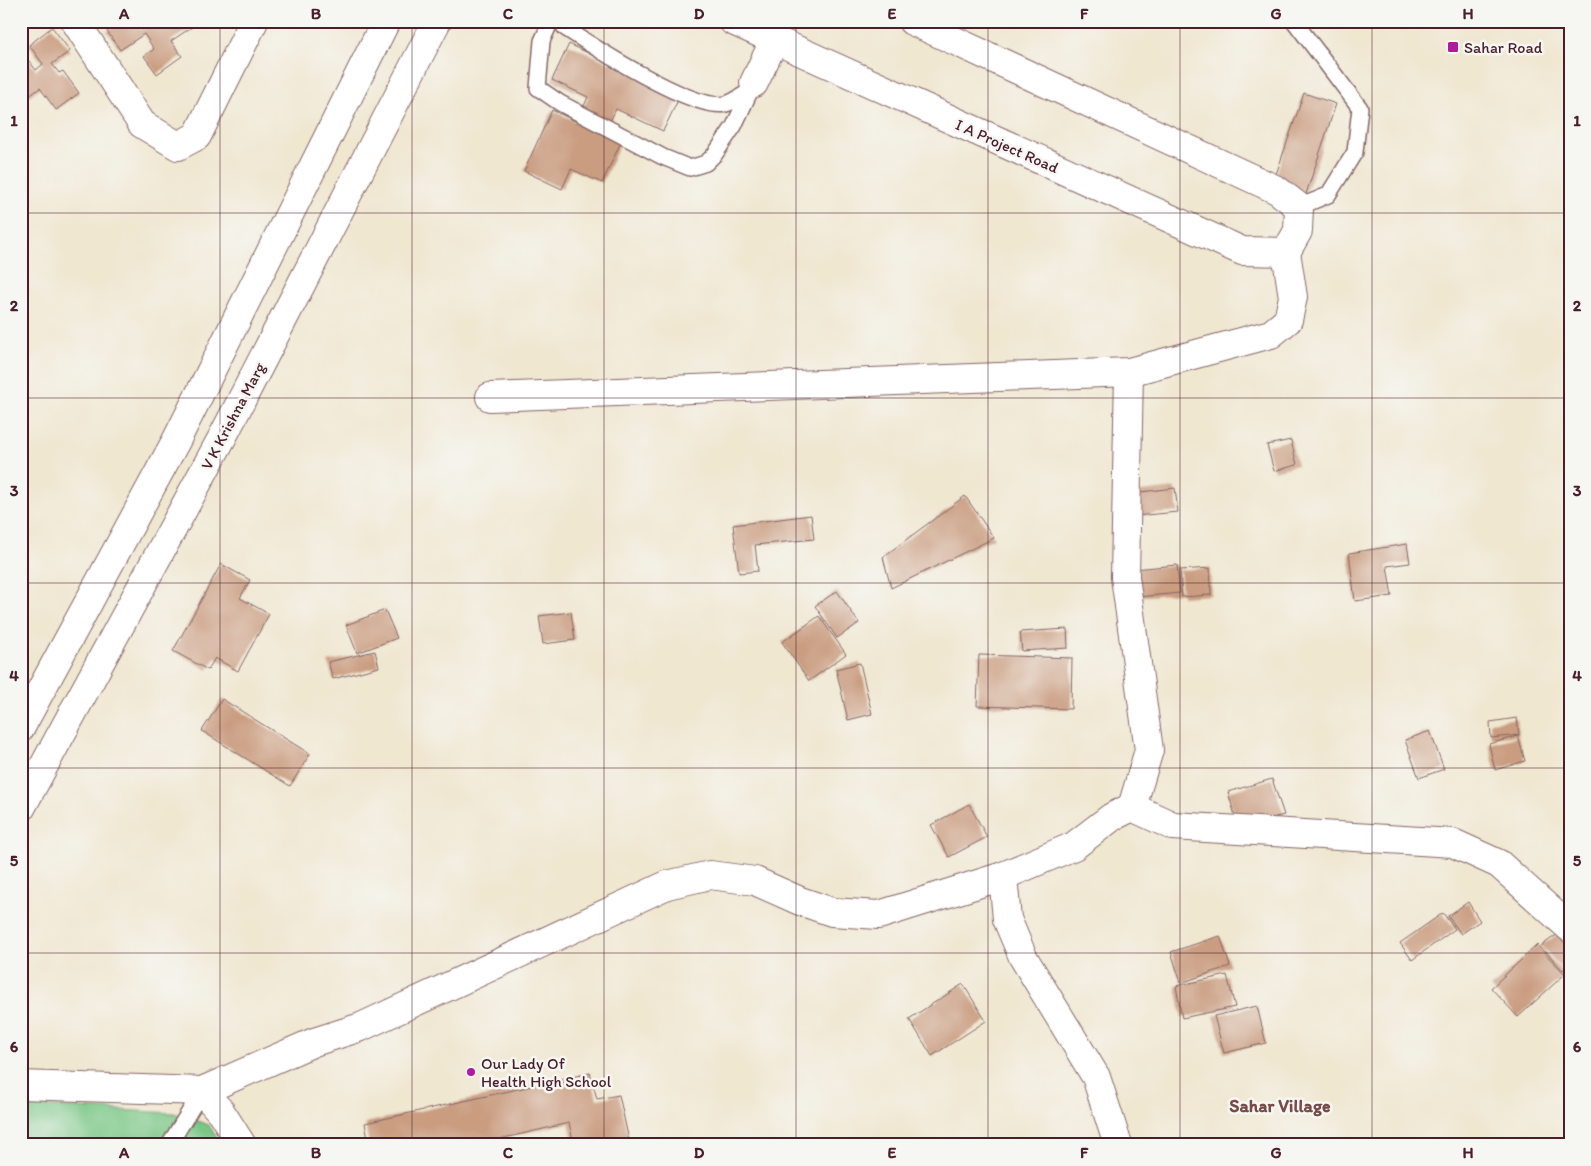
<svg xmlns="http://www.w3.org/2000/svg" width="1591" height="1166" font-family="Itim,sans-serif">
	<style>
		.green { fill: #79c685; stroke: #627258 }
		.building { fill: #ca9d81 }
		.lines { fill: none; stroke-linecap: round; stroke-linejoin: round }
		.lane-casing { stroke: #846565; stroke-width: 18 }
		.street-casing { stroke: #846565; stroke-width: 30 }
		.secondary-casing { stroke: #846565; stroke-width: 30 }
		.lane { stroke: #fff; stroke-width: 15 }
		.street { stroke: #fff; stroke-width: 28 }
		.secondary { stroke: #fff; stroke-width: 28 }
		.grid { fill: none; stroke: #4a1f2b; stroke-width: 1; stroke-opacity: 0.55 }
		.poi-dot { fill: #b5179e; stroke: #f6f6f2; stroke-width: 2 }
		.labels { text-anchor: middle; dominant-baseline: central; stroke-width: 5; stroke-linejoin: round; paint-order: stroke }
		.poi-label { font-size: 16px; fill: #4a1f2b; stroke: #f6f6f2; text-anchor: start }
		.street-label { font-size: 16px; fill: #4a1f2b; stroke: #f6f6f2 }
		.neighbourhood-label { font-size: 18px; font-weight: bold; fill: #774b49; stroke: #f6f6f2 }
		.neatline { fill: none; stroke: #4a1f2b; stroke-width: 2 }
		.grid-label { font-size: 16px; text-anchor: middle; font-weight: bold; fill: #4a1f2b }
	</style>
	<rect width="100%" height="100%" fill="#f6f6f2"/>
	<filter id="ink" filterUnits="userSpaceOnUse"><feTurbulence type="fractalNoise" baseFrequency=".02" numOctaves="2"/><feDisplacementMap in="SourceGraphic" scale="10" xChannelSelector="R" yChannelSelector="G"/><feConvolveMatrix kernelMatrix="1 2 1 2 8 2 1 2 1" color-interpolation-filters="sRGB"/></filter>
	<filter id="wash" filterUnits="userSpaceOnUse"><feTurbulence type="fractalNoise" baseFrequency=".0096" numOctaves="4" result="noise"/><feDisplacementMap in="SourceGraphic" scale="20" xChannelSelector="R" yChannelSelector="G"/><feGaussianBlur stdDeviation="1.12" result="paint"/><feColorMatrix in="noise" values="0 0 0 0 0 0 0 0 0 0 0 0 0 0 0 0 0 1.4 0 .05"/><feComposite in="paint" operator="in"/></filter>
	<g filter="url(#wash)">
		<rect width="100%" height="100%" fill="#f0e7d1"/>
		<!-- green -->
		<path class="green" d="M21 1105 174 1113 209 1125 221 1145H21Z"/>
		<g id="blocks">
			<!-- building -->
			<g class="building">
				<path d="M121 21H136L142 30 156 21H188L192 27 171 41 182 56 157 74 144 56 154 49 144 34 120 50 107 31Z"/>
				<path d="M52 27 70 51 52 64 59 73 63 71 79 93 56 110 40 88 21 102V65L28 60 36 70 43 64 29 45Z"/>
				<path d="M569 44 680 96 663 131 616 109 604 134 621 142 602 183 571 169 562 189 524 171 552 110 577 122 588 97 552 80Z"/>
				<path d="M1304 93 1336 104 1306 194 1273 183Z"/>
				<path d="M1291 440 1297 465 1274 471 1267 445Z"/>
				<path d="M1175 488 1178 512 1135 516 1132 493Z"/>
				<path d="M965 496 994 538 891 588 883 557Z"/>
				<path d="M811 515 814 539 755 545 758 571 739 573 733 525Z"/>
				<path d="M1407 544 1410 563 1387 566 1392 596 1355 601 1349 553Z"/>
				<path d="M221 564 250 580 240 598 269 614 238 671 215 658 208 670 173 651Z"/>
				<path d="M1177 565 1180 593 1137 597 1134 569Z"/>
				<path d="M1210 568 1211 595 1182 597 1180 570Z"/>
				<path d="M837 591 859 623 837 638 815 606Z"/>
				<path d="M385 610 397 638 357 653 346 625Z"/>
				<path d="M571 612 575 640 543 644 539 616Z"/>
				<path d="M819 616 846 654 809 681 782 642Z"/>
				<path d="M1067 629 1068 648 1022 651 1020 632Z"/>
				<path d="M375 651 379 667 333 679 328 662Z"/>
				<path d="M979 655 1072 658 1071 709 977 706Z"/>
				<path d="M860 663 872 714 848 720 836 669Z"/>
				<path d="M222 699 310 754 290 786 202 731Z"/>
				<path d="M1517 718 1519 735 1491 738 1490 722Z"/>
				<path d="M1430 731 1444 769 1419 778 1405 740Z"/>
				<path d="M1518 736 1525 761 1495 770 1489 744Z"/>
				<path d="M1272 779 1284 815 1238 826 1228 792Z"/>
				<path d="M969 804 987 837 949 857 931 825Z"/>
				<path d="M1468 902 1480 921 1461 934 1448 916Z"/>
				<path d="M1443 913 1455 929 1412 960 1400 943Z"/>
				<path d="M1565 929 1570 933V964L1563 970 1541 946Z"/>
				<path d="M1220 936 1230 966 1181 983 1171 952Z"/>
				<path d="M1537 945 1565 974 1518 1017 1491 988Z"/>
				<path d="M1227 975 1235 1007 1182 1018 1176 986Z"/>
				<path d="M963 984 986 1021 932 1056 909 1019Z"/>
				<path d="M1257 1006 1266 1043 1224 1053 1214 1016Z"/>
				<path d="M590 1073 597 1099 619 1095 630 1145H574L569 1123 474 1145H369L365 1123Z"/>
			</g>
		</g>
	</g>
	<g filter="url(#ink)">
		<use href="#blocks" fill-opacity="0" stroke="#846565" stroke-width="1"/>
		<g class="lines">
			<!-- lane casing -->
			<g class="lane-casing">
				<g id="lane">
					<path d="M551 21 542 41 538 88 560 103 663 157 690 168 706 163 715 154 734 126 754 83"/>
					<path d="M561 21 565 28C594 47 694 112 726 104 734 102 743 95 750 91"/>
					<path d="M1294 21 1360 108 1355 152 1328 195 1299 207"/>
					<path d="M169 1145 202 1091"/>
				</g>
			</g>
			<!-- street casing -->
			<g class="street-casing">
				<g id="street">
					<path d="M75 21 142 124 178 146 197 136 254 21"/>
					<path d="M754 83 774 41"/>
					<path d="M490 397 1129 372 1271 334 1288 320 1293 297 1286 252"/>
					<path d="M1132 807 1173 826 1453 843 1499 864 1570 928"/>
					<path d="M1003 876 1007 919 1023 957 1096 1077 1118 1145"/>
					<path d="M21 1085 202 1091 314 1042 361 1027 667 885 710 875 755 881 800 901 832 912 879 915 1003 876 1074 846 1112 817 1132 807 1149 750 1125 577 1129 372"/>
					<path d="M202 1091 221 1112 242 1145"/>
				</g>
			</g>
			<!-- secondary casing -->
			<g class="secondary-casing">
				<g id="secondary">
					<path d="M733 21 1242 251 1286 252 1298 231 1299 207 1277 190 912 21"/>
					<path d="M21 727 177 439 386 21"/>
					<path d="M21 808 223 436 437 21"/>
				</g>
			</g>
			<!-- lane -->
			<use href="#lane" class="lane"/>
			<!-- street -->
			<use href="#street" class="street"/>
			<!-- secondary -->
			<use href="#secondary" class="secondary"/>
		</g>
	</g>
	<!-- grid -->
	<path class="grid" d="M220 21V1145M412 21V1145M604 21V1145M796 21V1145M988 21V1145M1180 21V1145M1372 21V1145M21 213H1570M21 398H1570M21 583H1570M21 768H1570M21 953H1570"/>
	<!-- markers -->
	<g class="poi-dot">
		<rect x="1447" y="41" width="12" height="12" rx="2.5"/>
		<circle cx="471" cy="1072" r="5"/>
	</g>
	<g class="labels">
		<!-- poi labels -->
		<g class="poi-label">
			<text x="1464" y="47">Sahar Road</text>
			<text x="481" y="1063">Our Lady Of<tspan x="481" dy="18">Health High School</tspan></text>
		</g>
		<!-- street labels -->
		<g class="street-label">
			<text transform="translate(1007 146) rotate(24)">I A Project Road</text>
			<text transform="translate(233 416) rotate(-62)">V K Krishna Marg</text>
		</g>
		<!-- neighbourhood labels -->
		<g class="neighbourhood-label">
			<text x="1280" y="1106">Sahar Village</text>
		</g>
	</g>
	<!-- margin -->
	<rect width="1591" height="1166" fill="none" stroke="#f6f6f2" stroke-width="55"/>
	<rect x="28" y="28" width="1536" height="1110" class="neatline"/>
	<g class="grid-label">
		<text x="124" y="19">A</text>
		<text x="316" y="19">B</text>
		<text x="508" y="19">C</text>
		<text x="699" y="19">D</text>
		<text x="892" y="19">E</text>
		<text x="1084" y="19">F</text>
		<text x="1276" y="19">G</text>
		<text x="1468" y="19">H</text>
		<text x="14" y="126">1</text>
		<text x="1577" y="126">1</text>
		<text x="14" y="311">2</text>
		<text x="1577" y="311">2</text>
		<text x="14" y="496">3</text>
		<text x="1577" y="496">3</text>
		<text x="14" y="681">4</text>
		<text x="1577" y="681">4</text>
		<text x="14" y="866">5</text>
		<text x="1577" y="866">5</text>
		<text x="14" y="1052">6</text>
		<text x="1577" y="1052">6</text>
		<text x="124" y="1158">A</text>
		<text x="316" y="1158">B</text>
		<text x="508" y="1158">C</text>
		<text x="699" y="1158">D</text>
		<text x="892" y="1158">E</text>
		<text x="1084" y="1158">F</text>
		<text x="1276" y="1158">G</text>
		<text x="1468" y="1158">H</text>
	</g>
</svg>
